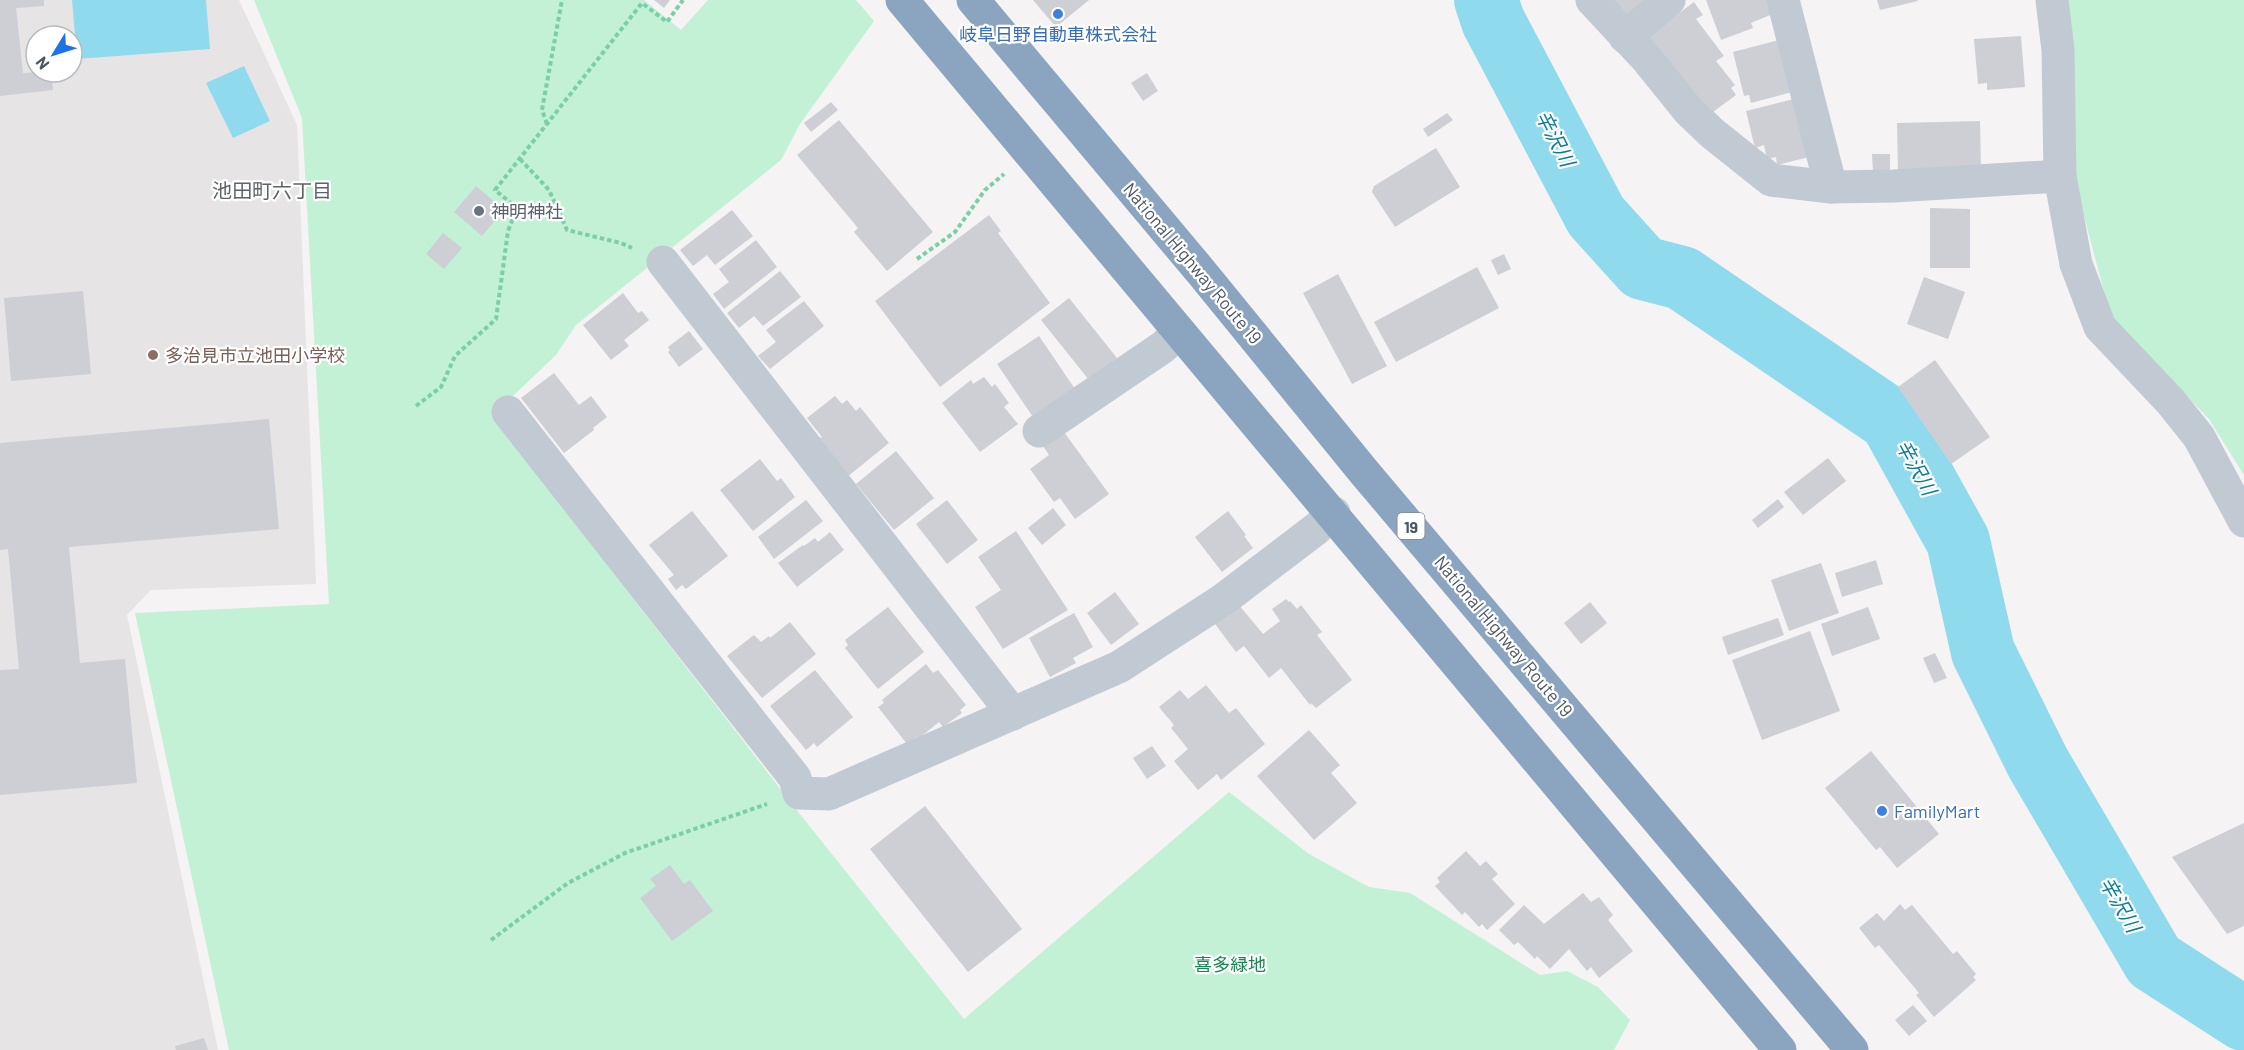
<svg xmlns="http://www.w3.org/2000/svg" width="2244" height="1050" font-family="Barlow,'Noto Sans JP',sans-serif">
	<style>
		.education { fill: #e6e4e5; fill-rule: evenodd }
		.green { fill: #c3f1d5 }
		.water { fill: #90daee }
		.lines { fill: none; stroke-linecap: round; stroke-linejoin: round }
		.river { stroke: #90daee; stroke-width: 64 }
		.building { fill: #cdcfd5 }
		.path { stroke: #7ad0a6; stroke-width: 4; stroke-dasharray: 4.5 3; stroke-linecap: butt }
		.street { stroke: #c1cad2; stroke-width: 33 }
		.highway { stroke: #8ba5c1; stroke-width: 33 }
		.shop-dot { fill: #3f7fe0; stroke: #fff; stroke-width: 2 }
		.worship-dot { fill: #6b7280; stroke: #fff; stroke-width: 2 }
		.education-dot { fill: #8d6e63; stroke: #fff; stroke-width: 2 }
		.labels { text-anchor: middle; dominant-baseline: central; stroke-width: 4.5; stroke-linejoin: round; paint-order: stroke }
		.shield { fill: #fff; stroke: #808990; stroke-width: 1.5 }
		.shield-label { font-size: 16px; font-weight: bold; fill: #4a5661 }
		.shop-label { font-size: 18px; fill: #366cbe; stroke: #fff }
		.worship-label { font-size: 18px; fill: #5b616d; stroke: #fff; text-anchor: start }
		.street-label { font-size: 18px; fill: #4a5661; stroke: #fff }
		.education-label { font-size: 18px; fill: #785e54; stroke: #fff; text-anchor: start }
		.park-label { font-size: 18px; fill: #17864f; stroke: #fff }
		.water-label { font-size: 20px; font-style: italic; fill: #0c7c9b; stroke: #fff }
		.neighbourhood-label { font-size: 20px; fill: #5f6368; stroke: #fff }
	</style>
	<rect width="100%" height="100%" fill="#f5f3f3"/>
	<!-- education -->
	<path class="education" d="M0 0H239L297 125 316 584 151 590 127 615 218 1050H0ZM36 36H72V72H36Z"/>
	<!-- green -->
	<g class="green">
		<path d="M254 0H644L681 30 708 0H856L874 21 800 124 781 160 576 325 556 355 492 416 799 813 964 1019 1229 792 1309 854 1369 887 1410 893 1540 975 1567 971 1598 987 1630 1020 1614 1050H229L135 613 329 604 302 118Z"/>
		<path d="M2065 0H2244V475L2209 419 2111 318 2074 178Z"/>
	</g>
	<!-- water -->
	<g class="water">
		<path d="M72 0H206L210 49 77 59Z"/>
		<path d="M244 66 270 121 233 138 206 83Z"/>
	</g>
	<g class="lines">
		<!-- river -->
		<path class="river" d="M1486 0 1493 21 1596 216 1643 268 1682 278 1891 420 1958 541 1983 652 2038 763 2154 961 2244 1019"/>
	</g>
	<!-- building -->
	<g class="building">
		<path d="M0 0H44V6L16 8 23 73 51 72 53 90 0 96Z"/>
		<path d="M654 0H670L664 8Z"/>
		<path d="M1033 0H1089L1056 27Z"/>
		<path d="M1603 0H1654L1624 21Z"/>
		<path d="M1706 0H1770L1775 13 1751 23 1753 28 1721 40Z"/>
		<path d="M1877 0H1917L1918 1 1880 10Z"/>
		<path d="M1694 2 1703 15 1696 19 1724 56 1716 61 1735 85 1731 88 1736 95 1709 115 1642 41Z"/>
		<path d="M2021 36 2025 87 1987 90V83L1978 84 1974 39Z"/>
		<path d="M1779 40 1792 92 1751 103 1749 95 1744 96 1733 52Z"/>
		<path d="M1147 73 1158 91 1143 101 1131 83Z"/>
		<path d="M1794 99 1809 157 1777 165 1776 157 1767 159 1764 145 1755 148 1746 111Z"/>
		<path d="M831 102 838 110 811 132 804 123Z"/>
		<path d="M1447 113 1453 120 1428 137 1423 129Z"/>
		<path d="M839 120 933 232 887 271 854 232 858 228 797 155Z"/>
		<path d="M1980 121 1981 170 1898 172 1897 123Z"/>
		<path d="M1436 148 1460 187 1395 227 1372 192 1374 186Z"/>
		<path d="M1872 154H1890V171H1873Z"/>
		<path d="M476 186 504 210 482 236 454 212Z"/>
		<path d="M1930 208 1970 209V268H1930Z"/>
		<path d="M732 210 753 236 715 265 707 255 693 266 680 250Z"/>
		<path d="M989 215 1001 231 998 233 1050 303 940 387 875 301Z"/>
		<path d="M443 233 462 248 444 269 426 254Z"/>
		<path d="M756 240 777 267 724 309 713 294 729 282 719 269Z"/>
		<path d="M1504 254 1511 269 1498 275 1491 260Z"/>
		<path d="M1477 267 1499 308 1396 362 1374 322Z"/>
		<path d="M780 271 801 297 763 326 754 316 739 328 727 313Z"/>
		<path d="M1338 274 1387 366 1352 384 1303 293Z"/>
		<path d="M1924 277 1965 292 1948 339 1907 324Z"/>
		<path d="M83 291 91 374 11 381 4 298Z"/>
		<path d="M623 293 638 313 642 311 649 320 624 340 629 346 611 360 583 325Z"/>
		<path d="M1069 298 1117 358 1089 380 1041 320Z"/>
		<path d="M804 301 824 326 770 369 758 356 776 342 766 330Z"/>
		<path d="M689 331 703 349 679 367 668 352 670 350 668 347Z"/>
		<path d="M1039 336 1075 389 1033 417 997 364Z"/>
		<path d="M1935 360 1990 437 1951 464 1898 387Z"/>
		<path d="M554 373 579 405 591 396 607 417 593 428 594 430 564 453 521 398Z"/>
		<path d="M984 377 992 387 995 384 1009 403 1004 407 1018 424 980 452 942 403 971 380 973 384Z"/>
		<path d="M835 396 842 404 847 400 856 411 860 407 889 443 847 477 817 440 822 437 807 418Z"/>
		<path d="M269 419 279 529 69 547 80 663 125 659 137 783 0 795V670L19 669 8 549 0 550V443Z"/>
		<path d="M1064 432 1109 494 1075 519 1060 498 1054 502 1030 469 1049 455 1043 446Z"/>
		<path d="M896 451 934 498 894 530 856 484Z"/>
		<path d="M1828 458 1846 481 1803 515 1784 492Z"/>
		<path d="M760 459 777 481 781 478 795 497 753 531 720 490Z"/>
		<path d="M1778 499 1784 507 1758 528 1752 520Z"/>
		<path d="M806 500 823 521 774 559 758 537Z"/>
		<path d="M947 500 978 540 947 564 916 524Z"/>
		<path d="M1053 508 1066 525 1042 545 1028 528Z"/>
		<path d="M692 511 728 556 686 589 682 585 676 590 668 579 674 575 649 545Z"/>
		<path d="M1228 511 1246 535 1244 536 1253 548 1222 572 1195 537Z"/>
		<path d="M1016 531 1068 610 1003 649 975 607 1001 590 978 557Z"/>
		<path d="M830 532 844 550 797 587 778 563 803 545 804 546 815 538 818 542Z"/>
		<path d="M1876 560 1883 584 1842 597 1835 573Z"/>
		<path d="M1821 563 1839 613 1789 631 1771 580Z"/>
		<path d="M1115 592 1139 624 1111 645 1087 613Z"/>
		<path d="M1286 599 1289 602 1290 601 1297 609 1301 605 1322 632 1317 635 1352 680 1316 708 1311 703 1310 705 1281 668 1269 678 1244 646 1236 652 1215 624 1239 605 1263 634 1280 621 1272 609Z"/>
		<path d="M1590 602 1607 623 1581 644 1564 623Z"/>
		<path d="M888 607 924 652 878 689 845 648 848 645 845 640Z"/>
		<path d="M1868 607 1880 639 1832 656 1821 624Z"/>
		<path d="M1074 613 1093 647 1073 658 1076 663 1050 677 1029 638Z"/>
		<path d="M1778 618 1784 635 1728 655 1722 637Z"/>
		<path d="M790 622 816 654 762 698 727 656 754 635 761 642 769 636 770 638Z"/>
		<path d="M1810 631 1840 711 1762 740 1732 660Z"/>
		<path d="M1935 653 1947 678 1934 683 1923 658Z"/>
		<path d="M926 664 933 673 938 670 966 705 960 710 962 713 943 727 939 722 918 739 917 737 907 744 878 707 884 703 882 700Z"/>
		<path d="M815 670 853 717 817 747 814 743 806 750 770 706Z"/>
		<path d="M1206 685 1229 713 1236 708 1265 744 1221 780 1217 774 1198 790 1174 761 1188 749 1171 728 1174 725 1159 707 1180 690 1188 699Z"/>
		<path d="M1309 730 1340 765 1331 773 1357 803 1314 840 1257 776Z"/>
		<path d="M1152 746 1166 766 1147 779 1133 758Z"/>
		<path d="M1871 751 1939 834 1897 868 1880 847 1876 850 1825 788Z"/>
		<path d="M925 806 1022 929 968 972 870 849Z"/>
		<path d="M2244 823V926L2227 934 2172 857Z"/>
		<path d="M1466 851 1480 866 1486 861 1498 874 1492 879 1515 904 1487 930 1482 924 1479 927 1465 912 1462 915 1435 886 1440 882 1437 878Z"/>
		<path d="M670 865 684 884 690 880 713 911 672 941 640 898 656 886 650 879Z"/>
		<path d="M1583 893 1591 902 1599 897 1613 915 1608 920 1633 951 1599 978 1591 967 1587 971 1569 949 1550 969 1537 956 1535 959 1518 942 1514 945 1499 930 1524 905 1544 924Z"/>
		<path d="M1900 904 1905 910 1912 905 1953 954 1957 951 1976 974 1973 977 1976 980 1934 1017 1916 995 1919 993 1879 945 1875 948 1859 928 1877 913 1884 921Z"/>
		<path d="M1913 1005 1927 1021 1909 1036 1895 1020Z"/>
		<path d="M204 1038 208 1050H176L175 1046Z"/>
	</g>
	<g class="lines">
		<!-- path -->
		<g class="path">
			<path d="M547 124 542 110 562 0"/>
			<path d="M520 159 549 190 567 230 621 243 632 248"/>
			<path d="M917 259 955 232 985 190 1004 174"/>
			<path d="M416 406 441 387 455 356 496 319 508 231 517 208 495 190 642 3 667 22 683 0"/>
			<path d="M491 940 568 883 625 853 767 804"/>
		</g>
		<!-- street -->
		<g class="street">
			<path d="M1592 0 1646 58 1688 110 1712 133 1771 180 1831 187 1783 0"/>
			<path d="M2052 0 2058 50 2060 176 2076 264 2100 327 2171 402 2199 437 2244 521"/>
			<path d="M1625 37 1669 0"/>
			<path d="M1831 187 1894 186 2060 176"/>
			<path d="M663 262 1013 714"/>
			<path d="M508 412 795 778 799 793 829 794 1119 667 1224 599 1316 529 1334 513"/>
			<path d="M1039 431 1163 347 1179 332"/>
		</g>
		<!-- highway -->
		<g class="highway">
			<path d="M902 0C1194 350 1489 698 1780 1050"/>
			<path d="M973 0 1202 273 1364 472 1852 1050"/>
		</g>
	</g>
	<!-- markers -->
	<g class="shop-dot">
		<circle cx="1058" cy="14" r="6"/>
		<circle cx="1882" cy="811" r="6"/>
	</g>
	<circle class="worship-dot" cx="479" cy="211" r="6"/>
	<circle class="education-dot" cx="153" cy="355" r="6"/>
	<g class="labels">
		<!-- shield labels -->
		<rect class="shield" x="1397.5" y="513" width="27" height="26" rx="4.5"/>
		<g class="shield-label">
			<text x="1411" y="526">19</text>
		</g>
		<!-- shop labels -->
		<g class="shop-label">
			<text x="1058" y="34">岐阜日野自動車株式会社</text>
			<text x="1894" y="811" text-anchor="start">FamilyMart</text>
		</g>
		<!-- worship labels -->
		<g class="worship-label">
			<text x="491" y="211">神明神社</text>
		</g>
		<!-- street labels -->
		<g class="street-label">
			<text transform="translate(1193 263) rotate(50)">National Highway Route 19</text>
			<text transform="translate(1504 636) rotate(50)">National Highway Route 19</text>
		</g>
		<!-- education labels -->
		<g class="education-label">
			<text x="165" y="355">多治見市立池田小学校</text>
		</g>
		<!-- park labels -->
		<g class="park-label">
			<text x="1230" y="964">喜多緑地</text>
		</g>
		<!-- water labels -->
		<g class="water-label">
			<text transform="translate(1556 138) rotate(63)">辛沢川</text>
			<text transform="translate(1917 467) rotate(61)">辛沢川</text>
			<text transform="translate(2121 904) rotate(60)">辛沢川</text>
		</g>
		<!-- neighbourhood labels -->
		<g class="neighbourhood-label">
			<text x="272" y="190">池田町六丁目</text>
		</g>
	</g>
	<!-- north arrow -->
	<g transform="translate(54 54) rotate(232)"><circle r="28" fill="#ffffff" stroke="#b7bbc0" stroke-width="1.5"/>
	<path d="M0-4.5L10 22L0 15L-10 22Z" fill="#1a73e8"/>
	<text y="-9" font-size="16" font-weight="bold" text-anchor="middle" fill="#4a5661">N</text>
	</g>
</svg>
